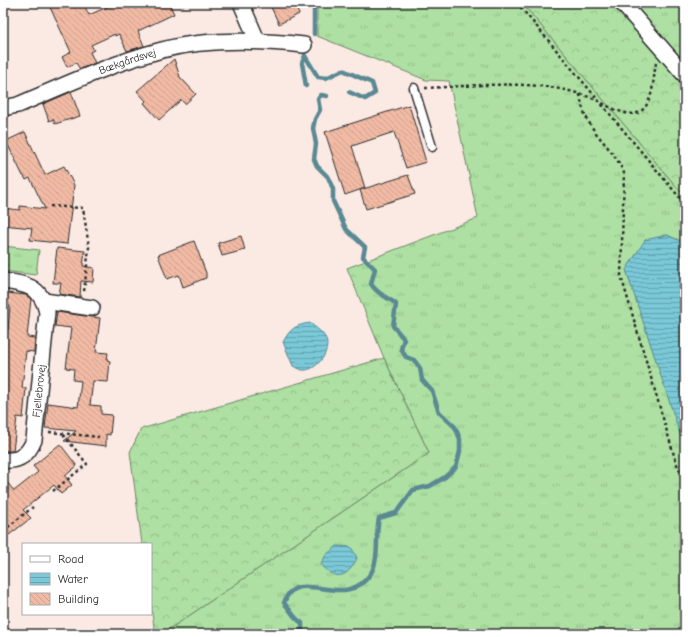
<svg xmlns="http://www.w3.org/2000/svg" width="688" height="637" font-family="'Comic Neue',sans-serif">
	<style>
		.grass { fill: url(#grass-tufts); stroke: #6c8666 }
		.forest { fill: url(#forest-crowns); stroke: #6c8666 }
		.water { fill: url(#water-rules); stroke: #5a8993 }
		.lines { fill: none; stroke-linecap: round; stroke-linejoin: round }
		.stream { stroke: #5a8993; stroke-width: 4.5 }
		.building { fill: url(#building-back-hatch); stroke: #2b2b2b }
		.lane-casing { stroke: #2b2b2b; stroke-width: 11 }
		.street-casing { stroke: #2b2b2b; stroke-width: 18 }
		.path { stroke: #2b2b2b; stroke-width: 2.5; stroke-dasharray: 3 3; stroke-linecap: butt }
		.lane { stroke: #fff; stroke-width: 8 }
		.street { stroke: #fff; stroke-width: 15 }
		.labels { text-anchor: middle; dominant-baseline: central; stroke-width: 3; stroke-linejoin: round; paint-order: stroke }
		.street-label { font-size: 11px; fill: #2b2b2b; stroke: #fff }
	</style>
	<defs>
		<pattern id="grass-tufts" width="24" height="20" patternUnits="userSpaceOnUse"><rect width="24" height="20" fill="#ade0a2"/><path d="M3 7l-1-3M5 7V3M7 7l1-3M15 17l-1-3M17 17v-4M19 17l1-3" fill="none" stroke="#95c08c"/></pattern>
		<pattern id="forest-crowns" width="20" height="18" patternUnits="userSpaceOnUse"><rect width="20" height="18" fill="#ade0a2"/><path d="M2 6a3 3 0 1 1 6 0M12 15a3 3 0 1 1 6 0" fill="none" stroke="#95c08c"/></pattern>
		<pattern id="water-rules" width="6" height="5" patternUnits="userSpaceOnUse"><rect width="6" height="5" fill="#7ac8d8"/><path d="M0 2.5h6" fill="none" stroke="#64a3af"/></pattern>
		<pattern id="building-back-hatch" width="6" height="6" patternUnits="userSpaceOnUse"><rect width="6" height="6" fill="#f1baa4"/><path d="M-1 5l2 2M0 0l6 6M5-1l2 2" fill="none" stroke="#cfa08d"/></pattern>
	</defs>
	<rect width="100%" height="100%" fill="#fbeae4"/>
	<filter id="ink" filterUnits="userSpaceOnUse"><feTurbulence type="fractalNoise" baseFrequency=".025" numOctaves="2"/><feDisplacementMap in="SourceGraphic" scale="8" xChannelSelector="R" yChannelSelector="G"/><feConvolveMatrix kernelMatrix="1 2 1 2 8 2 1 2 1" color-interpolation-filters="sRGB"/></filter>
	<g filter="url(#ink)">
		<!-- grass -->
		<g class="grass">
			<path d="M317 3H522L685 197V243L667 235 682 440 685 441V634H162L429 453 384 358 347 268 478 218 449 81 426 80 317 36Z"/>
			<path d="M629 3H685V69Z"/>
			<path d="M3 246 39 250 36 275 3 271Z"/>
		</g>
		<!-- forest -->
		<g class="forest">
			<path d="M522 3H621L685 75V197Z"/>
			<path d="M384 358 429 453 162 634H155L151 606V544H142L130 452 141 429Z"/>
		</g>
		<!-- water -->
		<g class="water">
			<path d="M667 235 685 243V441L682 440 626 270 645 240Z"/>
			<path d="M310 323C316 328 323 332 326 339 331 352 316 372 302 370 299 369 296 367 293 366L283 342C290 329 295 325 310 323Z"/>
			<path d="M337 546 351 547 357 558C348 578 335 582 321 564L326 555Z"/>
		</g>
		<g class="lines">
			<!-- stream -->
			<g class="stream">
				<path d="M314 34V3"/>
				<path d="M305 56 318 77 326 78 343 70 372 83 375 93 365 99 349 92"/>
				<path d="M305 56 302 63 306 86"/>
				<path d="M296 634 302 629V623C293 618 291 610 284 603 296 563 345 614 371 573 380 558 375 535 379 518L396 513 413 490 430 486 445 477 456 467 460 451V439L455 427 439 412 432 391 422 380 420 368 414 360 406 357 401 349 404 339 393 326 396 304C386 296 378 295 371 284L375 269 363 257 365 247 346 229 333 201V189L328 177 317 166 314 159 316 144 313 128 315 119 320 110 318 99 321 95 327 96"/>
			</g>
		</g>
		<!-- building -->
		<g class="building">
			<path d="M48 3H83L89 15 116 3H169L174 14 138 31 144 46 127 51 119 34 115 36V34L91 45 94 50 90 52 95 63 80 69 76 63 67 67 62 57 71 52Z"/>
			<path d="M269 3H293L299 14 279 24Z"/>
			<path d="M174 59 180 77 196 94 185 104 181 100 159 120 144 103 146 101 137 91Z"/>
			<path d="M71 92 80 116 55 124 53 119 49 121 43 104Z"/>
			<path d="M409 105 426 162 406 168 394 132 352 146 365 188 345 195 325 132Z"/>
			<path d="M25 132 45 175 64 166 74 185 67 244 30 240 32 228 3 225V208L20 210V206L45 209 30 178 26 180 24 176H23L6 141Z"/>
			<path d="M408 175 415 194 366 209 360 190Z"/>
			<path d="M241 236 245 250 222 256 218 243Z"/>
			<path d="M194 241 206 273V278L183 287 179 275 167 279 158 255Z"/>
			<path d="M57 248 85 251 83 266 94 268 93 282 81 281 80 297 59 294 61 283H53Z"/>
			<path d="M7 293 26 295 31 299 27 337 35 338 34 352 26 351 22 388H26L23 418 17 417 13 451H3V378L5 354H3V329L8 330 10 306H5Z"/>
			<path d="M57 312 100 318 96 352 108 353 107 360 110 361 108 382 93 381 90 405 101 406V414L112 415 110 435 106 434V446L64 441 76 431 45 428 48 403 78 407 81 381 73 380 74 369 66 368 71 328 55 326Z"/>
			<path d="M60 444 77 466 65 476 72 485 61 494 54 485 23 510 31 518 9 535 3 528V477L14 491 38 472 33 466Z"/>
		</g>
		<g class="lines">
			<!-- lane casing -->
			<g class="lane-casing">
				<path id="lane" d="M414 88 432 147"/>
			</g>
			<!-- street casing -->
			<g class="street-casing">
				<g id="street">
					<path d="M241 3 257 40"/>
					<path d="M622 3 685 75"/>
					<path id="s1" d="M3 108 18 105C65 85 112 63 162 50 208 38 258 40 304 45"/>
					<path d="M3 281C26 284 41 286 47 312L34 440C28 455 19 462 3 460"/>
					<path d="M44 301 92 308"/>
				</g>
			</g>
			<!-- path -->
			<g class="path">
				<path d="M517 3 685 204"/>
				<path d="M425 88C479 86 545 77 596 100 607 105 629 120 641 111 654 102 653 77 656 63"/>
				<path d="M580 94C584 132 610 141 624 173L621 276 676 462 685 482"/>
				<path d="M50 206 83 208 89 247 84 292"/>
				<path d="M49 432 99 437"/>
				<path d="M53 491 87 464 63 434"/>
				<path d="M3 531 33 507"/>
			</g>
			<!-- lane -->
			<use href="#lane" class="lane"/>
			<!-- street -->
			<use href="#street" class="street"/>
		</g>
	</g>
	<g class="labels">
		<!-- street labels -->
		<g class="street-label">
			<text stroke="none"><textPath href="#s1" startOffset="133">Bækgårdsvej</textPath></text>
			<text transform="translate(39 391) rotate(-84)">Fjellebrovej</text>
		</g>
	</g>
	<!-- margin -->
	<rect width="688" height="637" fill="none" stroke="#fff" stroke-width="16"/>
	<rect x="8" y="8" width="672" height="621" fill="none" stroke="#2b2b2b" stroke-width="1.5" filter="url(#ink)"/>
	<!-- legend -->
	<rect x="22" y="543" width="130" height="72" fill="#ffffff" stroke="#aaaaaa"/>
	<rect x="30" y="556" width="20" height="6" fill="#ffffff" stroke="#aaaaaa"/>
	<text x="58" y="563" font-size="12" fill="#2b2b2b">Road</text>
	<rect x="30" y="573" width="20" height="12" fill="url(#water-rules)" stroke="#aaaaaa"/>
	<text x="58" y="583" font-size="12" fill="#2b2b2b">Water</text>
	<rect x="30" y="593" width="20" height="12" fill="url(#building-back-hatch)" stroke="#aaaaaa"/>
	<text x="58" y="603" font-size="12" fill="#2b2b2b">Building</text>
</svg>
